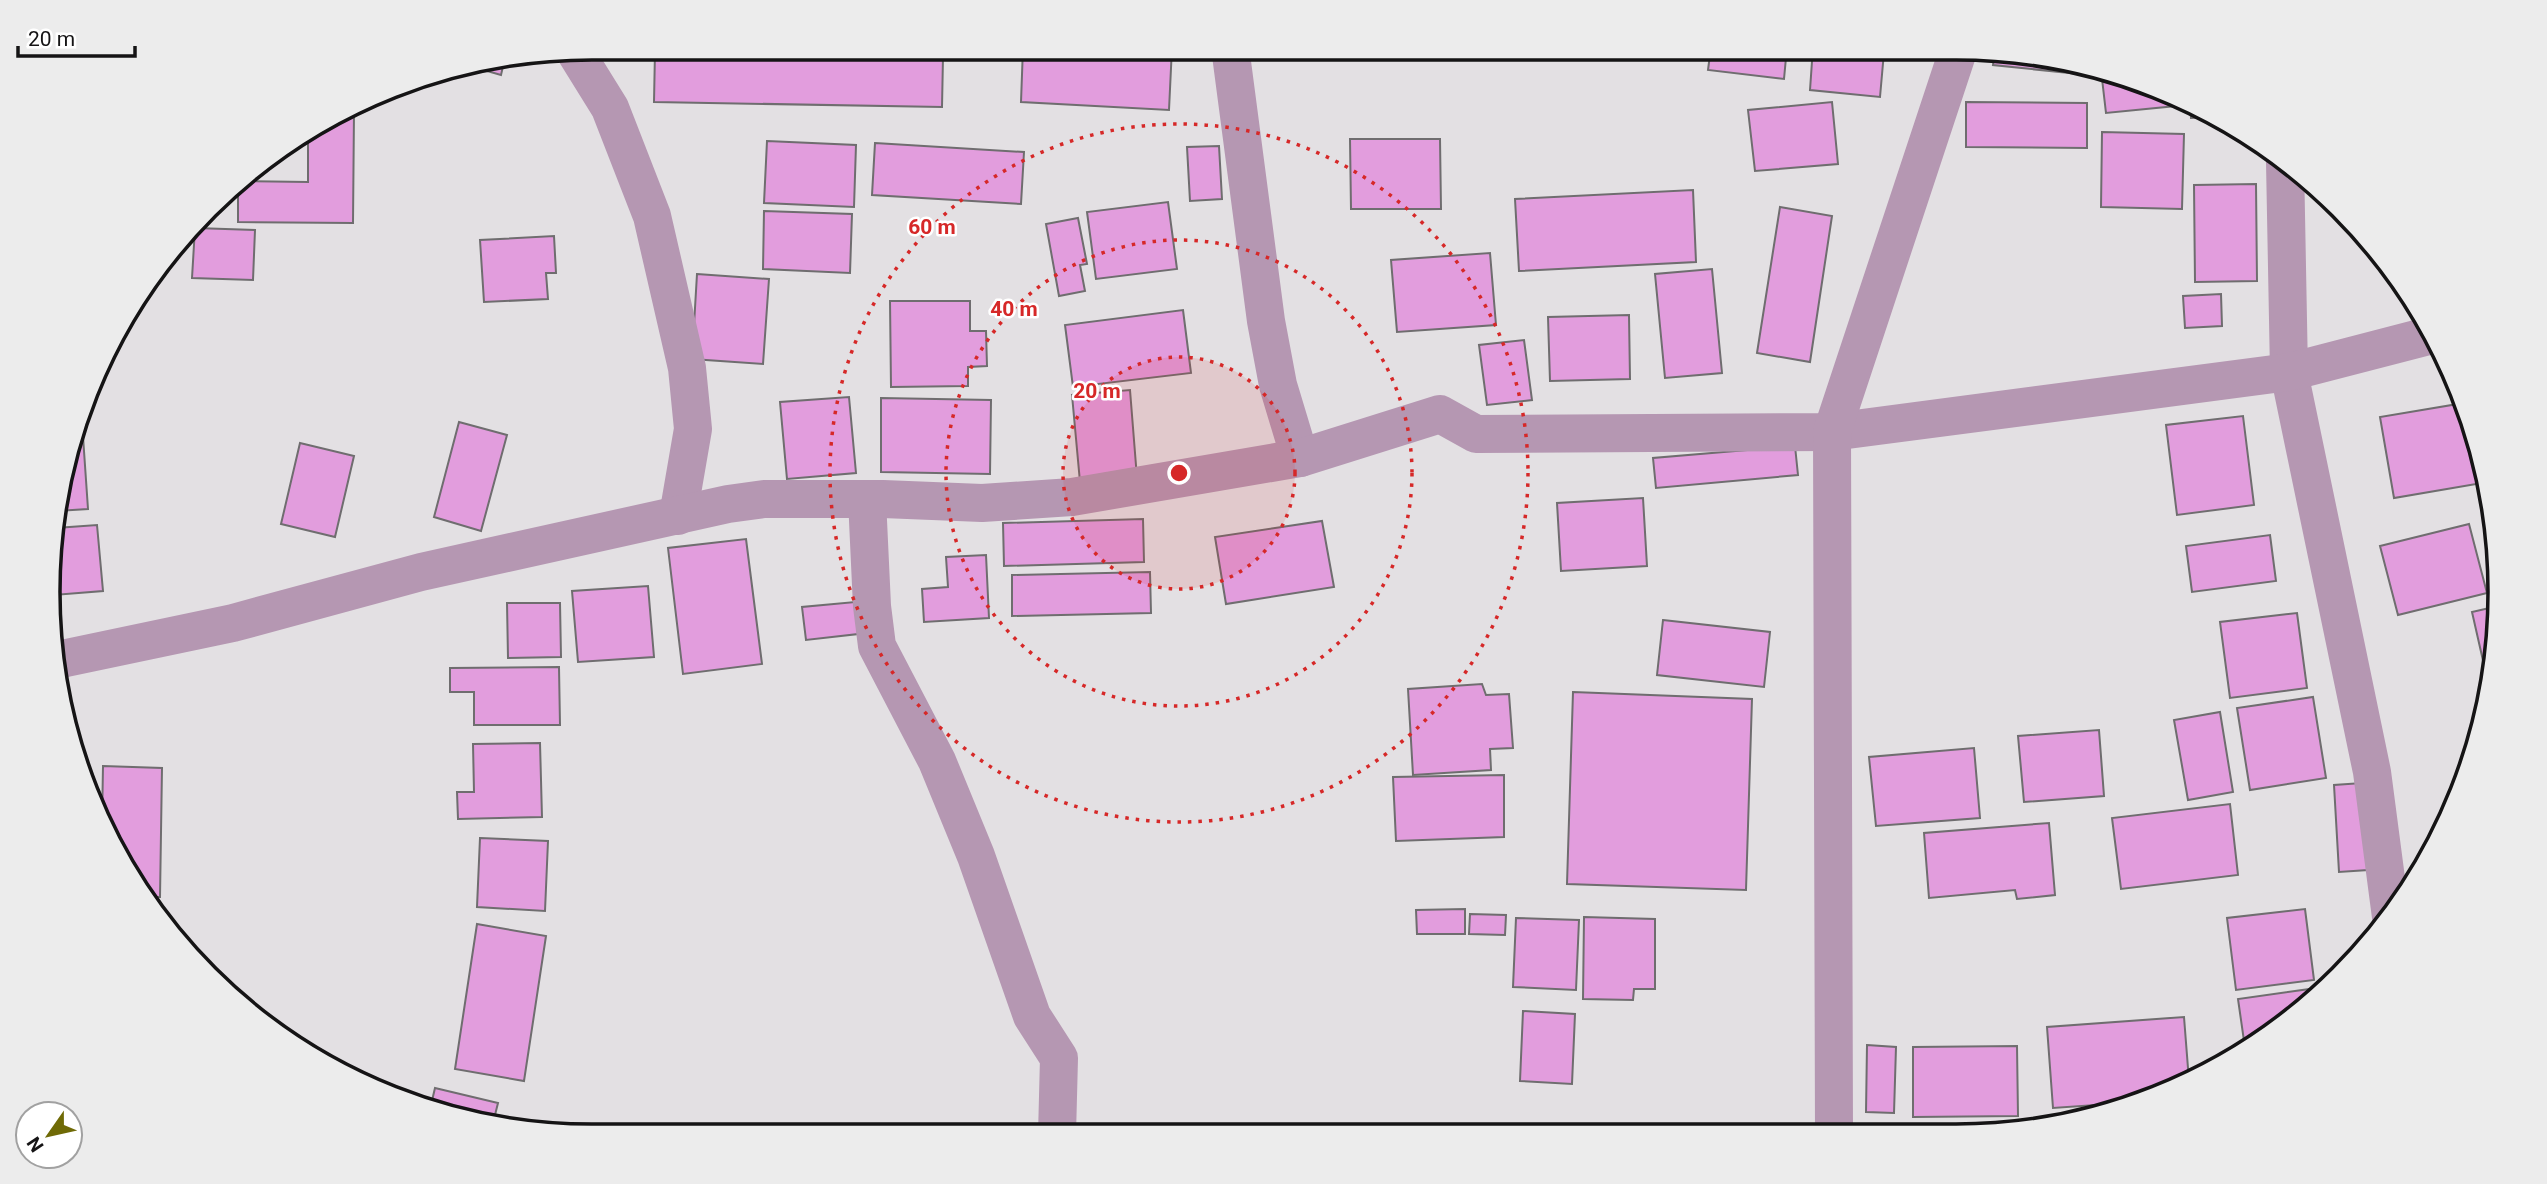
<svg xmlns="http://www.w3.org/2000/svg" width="2547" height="1184" font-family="Roboto,sans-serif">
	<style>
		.building { fill: #e29ddd; stroke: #6f6d6f; stroke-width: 2 }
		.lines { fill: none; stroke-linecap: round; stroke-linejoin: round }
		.minor { stroke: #b597b2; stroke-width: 38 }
		.ring { fill: none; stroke: #d62828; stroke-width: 3.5; stroke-dasharray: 3.5 7 }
		.rim { fill: none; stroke: #151415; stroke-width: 3.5 }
		.centre { fill: #d62828; stroke: #fff; stroke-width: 3.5 }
		.ring-label { font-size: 21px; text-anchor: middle; font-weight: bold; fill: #d62828; stroke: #fff; stroke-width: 5; stroke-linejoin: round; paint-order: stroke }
	</style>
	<rect width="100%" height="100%" fill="#e3e0e3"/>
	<!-- building -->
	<g class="building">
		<path d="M1023 47H1172L1169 110 1021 102Z"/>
		<path d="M1711 47H1787L1784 79 1708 70Z"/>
		<path d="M1813 47 1884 52 1880 97 1810 90Z"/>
		<path d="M655 51 943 57 942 107 654 102Z"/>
		<path d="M1995 51 2061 58 2079 63 2078 74 1993 65Z"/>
		<path d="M504 62 501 75 473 67Z"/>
		<path d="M2101 70 2163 89 2186 101V105L2106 113Z"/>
		<path d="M1832 102 1838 164 1755 171 1748 110Z"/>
		<path d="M1966 102 2087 103V148L1966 147Z"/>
		<path d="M2190 103 2216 117 2191 118Z"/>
		<path d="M337 112H354L353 223 238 222V181L308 182V129Z"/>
		<path d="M2102 132 2184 134 2182 209 2101 207Z"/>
		<path d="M1350 139H1440L1441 209H1351Z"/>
		<path d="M767 141 856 145 854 207 764 203Z"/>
		<path d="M875 143 1024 152 1021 204 872 195Z"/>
		<path d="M1219 146 1222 199 1190 201 1187 147Z"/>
		<path d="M238 179V197H221L233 182Z"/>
		<path d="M2256 184 2257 281 2195 282 2194 185Z"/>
		<path d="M1693 190 1696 262 1519 271 1515 199Z"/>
		<path d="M1168 202 1177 269 1096 279 1087 212Z"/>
		<path d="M1780 207 1832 216 1810 362 1757 353Z"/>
		<path d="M764 211 852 214 850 273 763 269Z"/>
		<path d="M1078 218 1087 264 1080 265 1085 291 1059 296 1046 224Z"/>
		<path d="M195 228 255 230 253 280 192 278Z"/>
		<path d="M554 236 556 273H546L548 299 484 302 480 240Z"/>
		<path d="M1490 253 1496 325 1397 332 1391 260Z"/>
		<path d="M1712 269 1722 373 1665 378 1655 274Z"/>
		<path d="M697 274 769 279 763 364 692 359Z"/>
		<path d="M2221 294 2222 326 2185 328 2183 296Z"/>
		<path d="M890 301H970V331H986L987 366 968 367V386L891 387Z"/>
		<path d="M1183 310 1191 373 1073 387 1065 325Z"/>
		<path d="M1629 315 1630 379 1550 381 1548 317Z"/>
		<path d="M1524 340 1532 400 1487 405 1479 345Z"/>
		<path d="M1130 390 1137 478 1080 482 1072 395Z"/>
		<path d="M849 397 856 473 787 479 780 402Z"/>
		<path d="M881 398 991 400 990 474 881 472Z"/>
		<path d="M2464 403 2488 482 2394 498 2380 417Z"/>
		<path d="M2243 416 2254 505 2177 515 2166 425Z"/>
		<path d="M82 422 88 509 57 511 58 486Z"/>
		<path d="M459 422 507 435 481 531 434 517Z"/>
		<path d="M300 443 354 456 335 537 281 524Z"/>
		<path d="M1795 446 1798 475 1656 488 1653 458Z"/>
		<path d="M1643 498 1647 566 1561 571 1557 503Z"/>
		<path d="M1143 519 1144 562 1004 566 1003 523Z"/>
		<path d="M1322 521 1334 587 1226 604 1215 537Z"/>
		<path d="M2469 524 2487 593 2398 615 2380 546Z"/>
		<path d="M97 525 103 591 54 595 56 528Z"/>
		<path d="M2270 535 2276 581 2192 592 2186 546Z"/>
		<path d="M746 539 762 664 683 674 668 548Z"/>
		<path d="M986 555 989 618 924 622 922 589 948 587 946 557Z"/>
		<path d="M1150 572 1151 613 1012 616V575Z"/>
		<path d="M648 586 654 657 578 662 572 591Z"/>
		<path d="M855 602 858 634 806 640 802 607Z"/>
		<path d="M507 603H560L561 657 508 658Z"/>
		<path d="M2498 606 2493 663 2484 665 2472 612Z"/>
		<path d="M2297 613 2307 688 2230 698 2220 622Z"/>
		<path d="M1663 620 1770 632 1764 687 1657 675Z"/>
		<path d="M559 667 560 725H474V692H450V668Z"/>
		<path d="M1482 684 1486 695 1509 694 1513 748 1490 749 1491 770 1413 775 1408 689Z"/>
		<path d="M1573 692 1752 699 1746 890 1567 884Z"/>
		<path d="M2313 697 2326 778 2250 790 2237 708Z"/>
		<path d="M2220 712 2233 792 2188 800 2174 720Z"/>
		<path d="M2099 730 2104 796 2024 802 2018 736Z"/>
		<path d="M540 743 542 817 458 819 457 792H474L473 744Z"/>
		<path d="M1974 748 1980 818 1876 826 1869 757Z"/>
		<path d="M103 766 162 768 160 897H147L120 864 102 824Z"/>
		<path d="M1504 775V837L1396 841 1393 777Z"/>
		<path d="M2362 783 2368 870 2339 872 2334 785Z"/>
		<path d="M2230 804 2238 875 2121 889 2112 818Z"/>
		<path d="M2049 823 2055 895 2017 899 2015 890 1929 898 1924 833Z"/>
		<path d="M480 838 548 841 545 911 477 907Z"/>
		<path d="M1465 909V934H1417L1416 910Z"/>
		<path d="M2305 909 2314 980 2236 990 2227 918Z"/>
		<path d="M1470 914 1506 915 1505 935 1469 934Z"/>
		<path d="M1584 917 1655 919V989H1634L1633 1000 1583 999Z"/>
		<path d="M1516 918 1579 920 1576 990 1513 987Z"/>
		<path d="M477 924 546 936 524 1081 455 1069Z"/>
		<path d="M2324 987 2287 1024 2245 1048 2238 999Z"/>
		<path d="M1523 1011 1575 1014 1572 1084 1520 1081Z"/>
		<path d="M2184 1017 2189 1081 2164 1095 2139 1102 2053 1108 2047 1027Z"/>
		<path d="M1867 1045 1896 1047 1894 1113 1866 1112Z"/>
		<path d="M2017 1046 2018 1116 1913 1117V1047Z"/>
		<path d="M435 1088 498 1103 492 1127 430 1109Z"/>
	</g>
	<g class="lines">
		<!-- minor -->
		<g class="minor">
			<path d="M1230 47 1266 321 1278 385 1300 458"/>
			<path d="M574 50 610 108 652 216 687 368 693 429 678 516"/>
			<path d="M2285 162 2289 372 2372 772 2391 917"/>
			<path d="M867 499 872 606 877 646 937 761 976 856 1032 1016 1059 1058 1057 1135"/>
			<path d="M52 661 233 623 421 572 728 504 764 499H883L982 503 1072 497 1300 458 1440 414 1476 434 1832 432 2289 372 2432 335"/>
			<path d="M1834 1133 1832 432 1959 48"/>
		</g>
	</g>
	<!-- distance rings -->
	<circle cx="1179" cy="473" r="116" fill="#d62828" fill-opacity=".12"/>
	<g class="ring">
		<circle cx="1179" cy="473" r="116"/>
		<circle cx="1179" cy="473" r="233"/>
		<circle cx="1179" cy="473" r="349"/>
	</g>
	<!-- crop -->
	<path d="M0 0H2547V1184H0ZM592 60H1956A532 532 0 0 1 2488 592V592A532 532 0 0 1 1956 1124H592A532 532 0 0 1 60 592V592A532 532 0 0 1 592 60Z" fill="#ececec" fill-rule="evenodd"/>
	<path class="rim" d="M592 60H1956A532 532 0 0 1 2488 592V592A532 532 0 0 1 1956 1124H592A532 532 0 0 1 60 592V592A532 532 0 0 1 592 60Z"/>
	<circle cx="1179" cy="473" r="10" class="centre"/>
	<g class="ring-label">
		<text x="932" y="234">60 m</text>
		<text x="1014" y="316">40 m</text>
		<text x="1097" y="398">20 m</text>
	</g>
	<!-- north arrow -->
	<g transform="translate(49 1135) rotate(236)"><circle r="33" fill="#ffffff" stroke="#a1a1a1" stroke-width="2"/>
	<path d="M0-5L12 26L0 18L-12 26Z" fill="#6f6a06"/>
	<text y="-10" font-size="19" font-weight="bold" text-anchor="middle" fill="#151415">N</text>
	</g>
	<!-- scale -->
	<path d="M18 46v10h117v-10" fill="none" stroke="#151415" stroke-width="3.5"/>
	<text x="28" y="46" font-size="21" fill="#151415" stroke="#ffffff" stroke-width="5" paint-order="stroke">20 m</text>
</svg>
